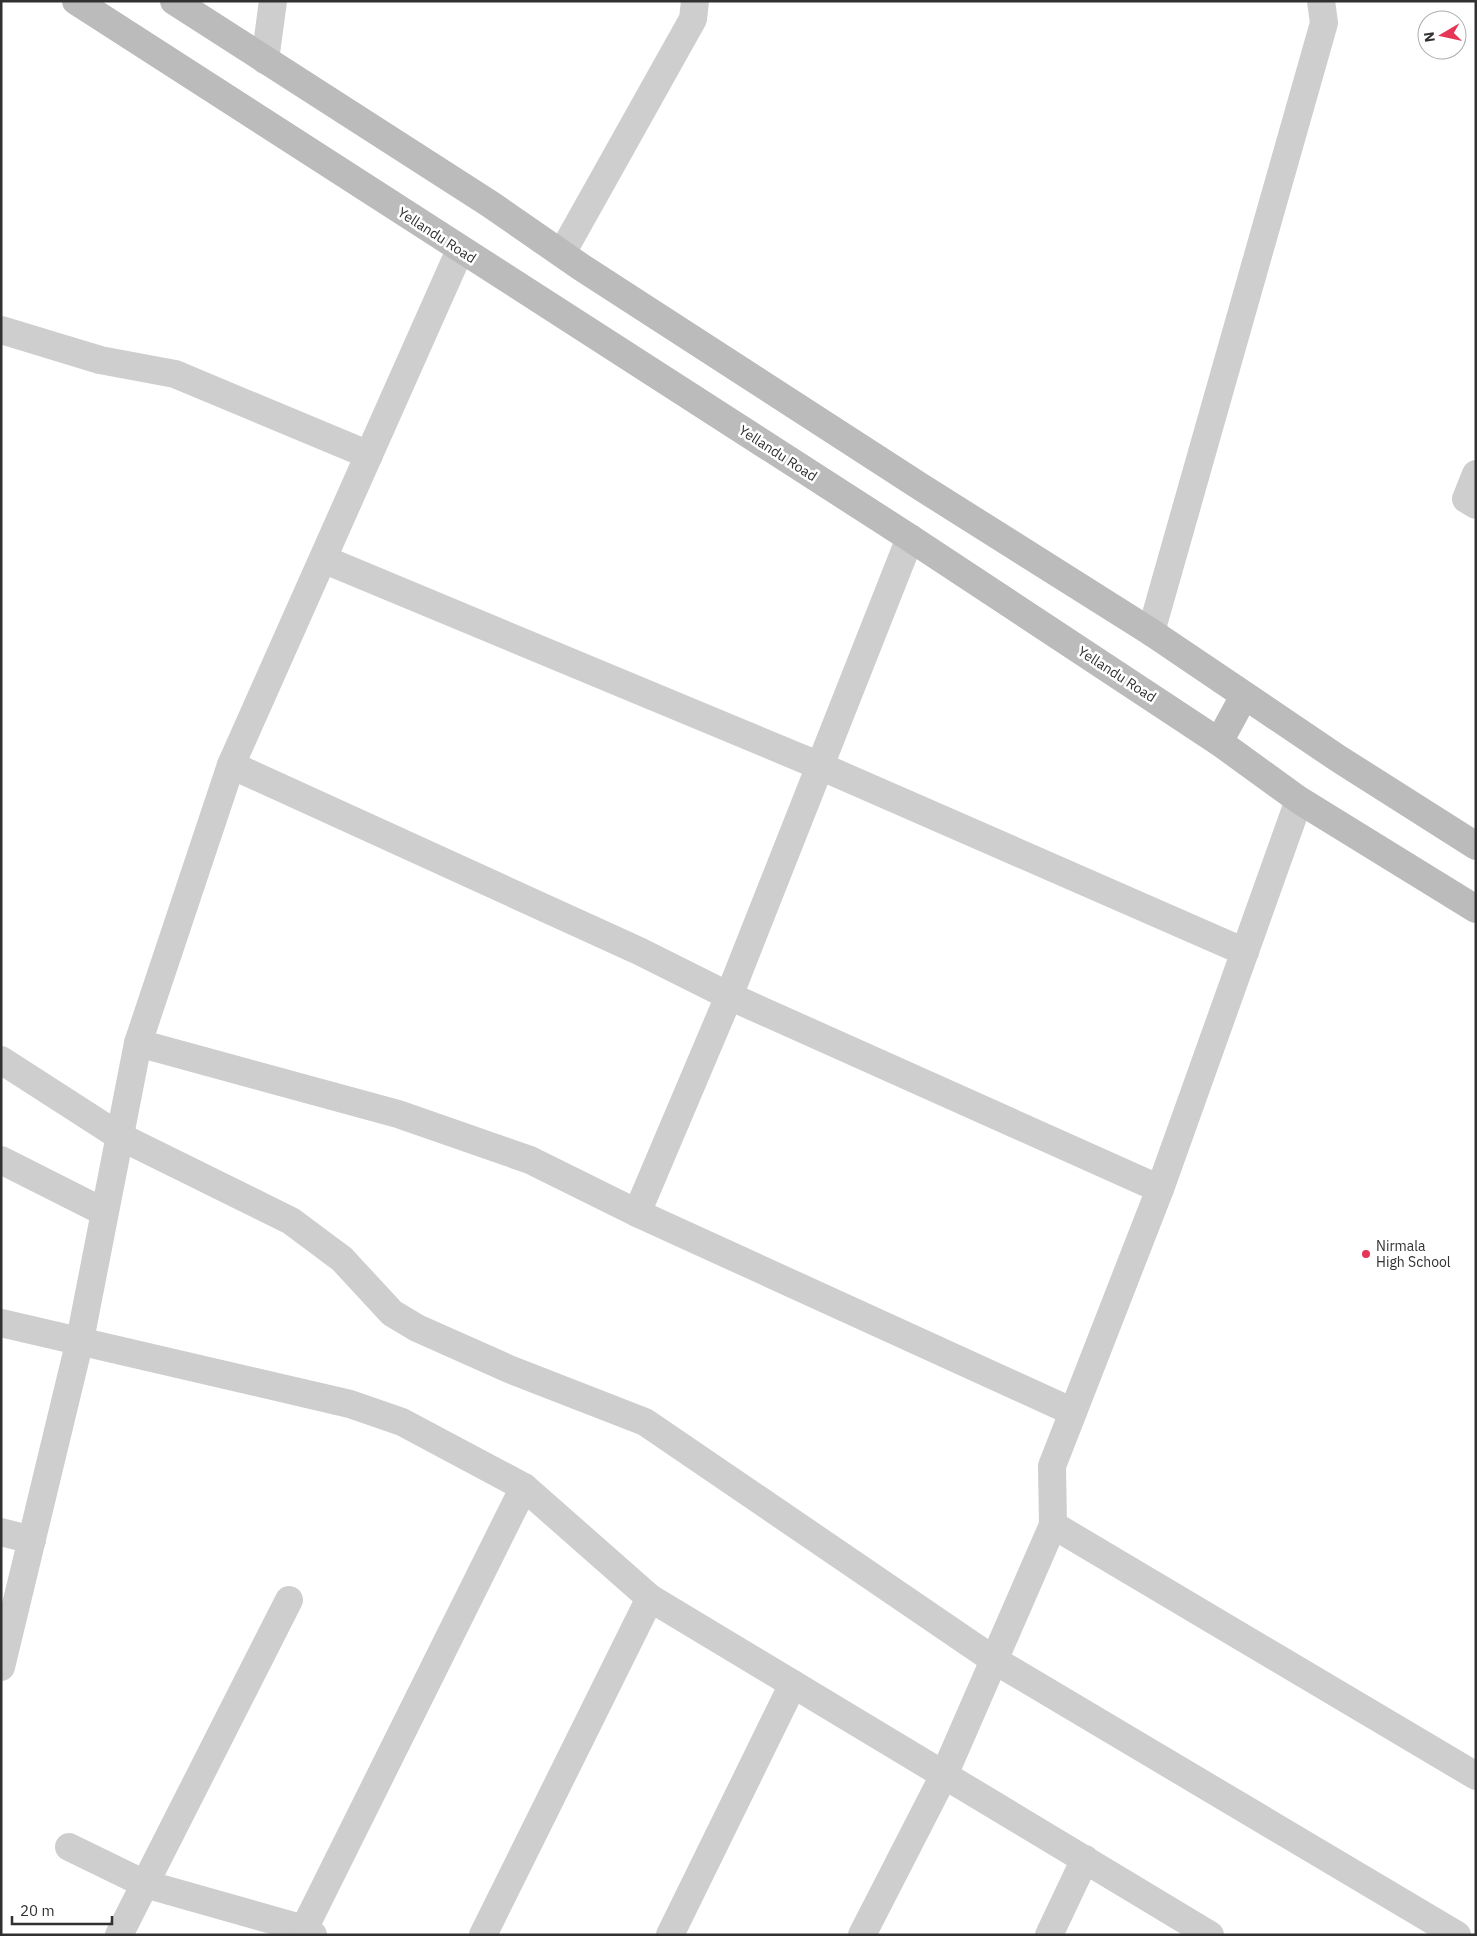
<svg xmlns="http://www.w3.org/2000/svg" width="1477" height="1936" font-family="'IBM Plex Sans',sans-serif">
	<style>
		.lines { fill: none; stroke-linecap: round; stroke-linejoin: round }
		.minor { stroke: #cecece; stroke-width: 28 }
		.secondary { stroke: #bbb; stroke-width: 28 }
		.poi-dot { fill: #e53655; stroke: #fff; stroke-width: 2 }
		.labels { text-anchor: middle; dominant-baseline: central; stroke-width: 5; stroke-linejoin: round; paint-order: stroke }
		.street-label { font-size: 14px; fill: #313131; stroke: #fff }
		.poi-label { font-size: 14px; fill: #313131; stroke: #fff; text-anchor: start }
	</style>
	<rect width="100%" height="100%" fill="#fff"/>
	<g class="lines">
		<!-- minor -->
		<g class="minor">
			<path d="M265 60 273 1"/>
			<path d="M562 253 693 19 695 1"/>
			<path d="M1 330 100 360 175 374 369 455"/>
			<path d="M1476 474 1466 499 1476 505"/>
			<path d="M323 559 820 766 1245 952"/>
			<path d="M1151 632 1324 23 1321 1"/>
			<path d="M231 765 639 951 729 996 1160 1189"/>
			<path d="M138 1043 398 1114 530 1160 637 1213 1073 1412"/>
			<path d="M1 1060 119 1136 291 1221 342 1259 392 1313 417 1328 509 1369 645 1422 994 1660 1457 1935"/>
			<path d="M1 1160 104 1212"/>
			<path d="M637 1213 729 996 910 538"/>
			<path d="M1 1323 350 1404 402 1422 524 1487 650 1598 1210 1935"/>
			<path d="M1053 1525 1476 1776"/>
			<path d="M1 1532 32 1540"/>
			<path d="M1 1667 80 1340 138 1043 231 765 460 250"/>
			<path d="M69 1847 145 1884 304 1929 313 1935"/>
			<path d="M119 1935 289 1600"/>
			<path d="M301 1935 524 1487"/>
			<path d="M483 1935 650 1598"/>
			<path d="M670 1935 793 1684"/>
			<path d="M862 1935 944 1775 1053 1525 1052 1466 1160 1189 1299 800"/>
			<path d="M1049 1935 1085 1859"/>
		</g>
		<!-- secondary -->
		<g class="secondary">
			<path d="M76 1 910 538 1219 742 1299 800 1476 909"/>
			<path d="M174 1 490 204 581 267 921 487 1151 632 1339 759 1476 846"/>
			<path d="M1219 742 1244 696"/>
		</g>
	</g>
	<!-- markers -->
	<circle class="poi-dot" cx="1366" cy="1254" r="5"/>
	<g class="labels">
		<!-- street labels -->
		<g class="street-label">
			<text transform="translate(437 235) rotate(33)">Yellandu Road</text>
			<text transform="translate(778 453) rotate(33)">Yellandu Road</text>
			<text transform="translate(1117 674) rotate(33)">Yellandu Road</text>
		</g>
		<!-- poi labels -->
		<g class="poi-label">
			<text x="1376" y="1246">Nirmala<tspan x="1376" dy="16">High School</tspan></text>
		</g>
	</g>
	<!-- border -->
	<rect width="1477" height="1936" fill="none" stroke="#313131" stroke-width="5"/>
	<!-- north arrow -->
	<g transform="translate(1442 35) rotate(261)"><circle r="24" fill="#ffffff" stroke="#adadad"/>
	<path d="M0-4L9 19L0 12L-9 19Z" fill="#e53655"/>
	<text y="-8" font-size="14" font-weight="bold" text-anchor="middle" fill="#313131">N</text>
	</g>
	<!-- scale -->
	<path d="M12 1916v8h100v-8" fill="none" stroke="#313131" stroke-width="2.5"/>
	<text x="20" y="1916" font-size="15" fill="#313131" stroke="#ffffff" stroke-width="4" paint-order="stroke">20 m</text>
</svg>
